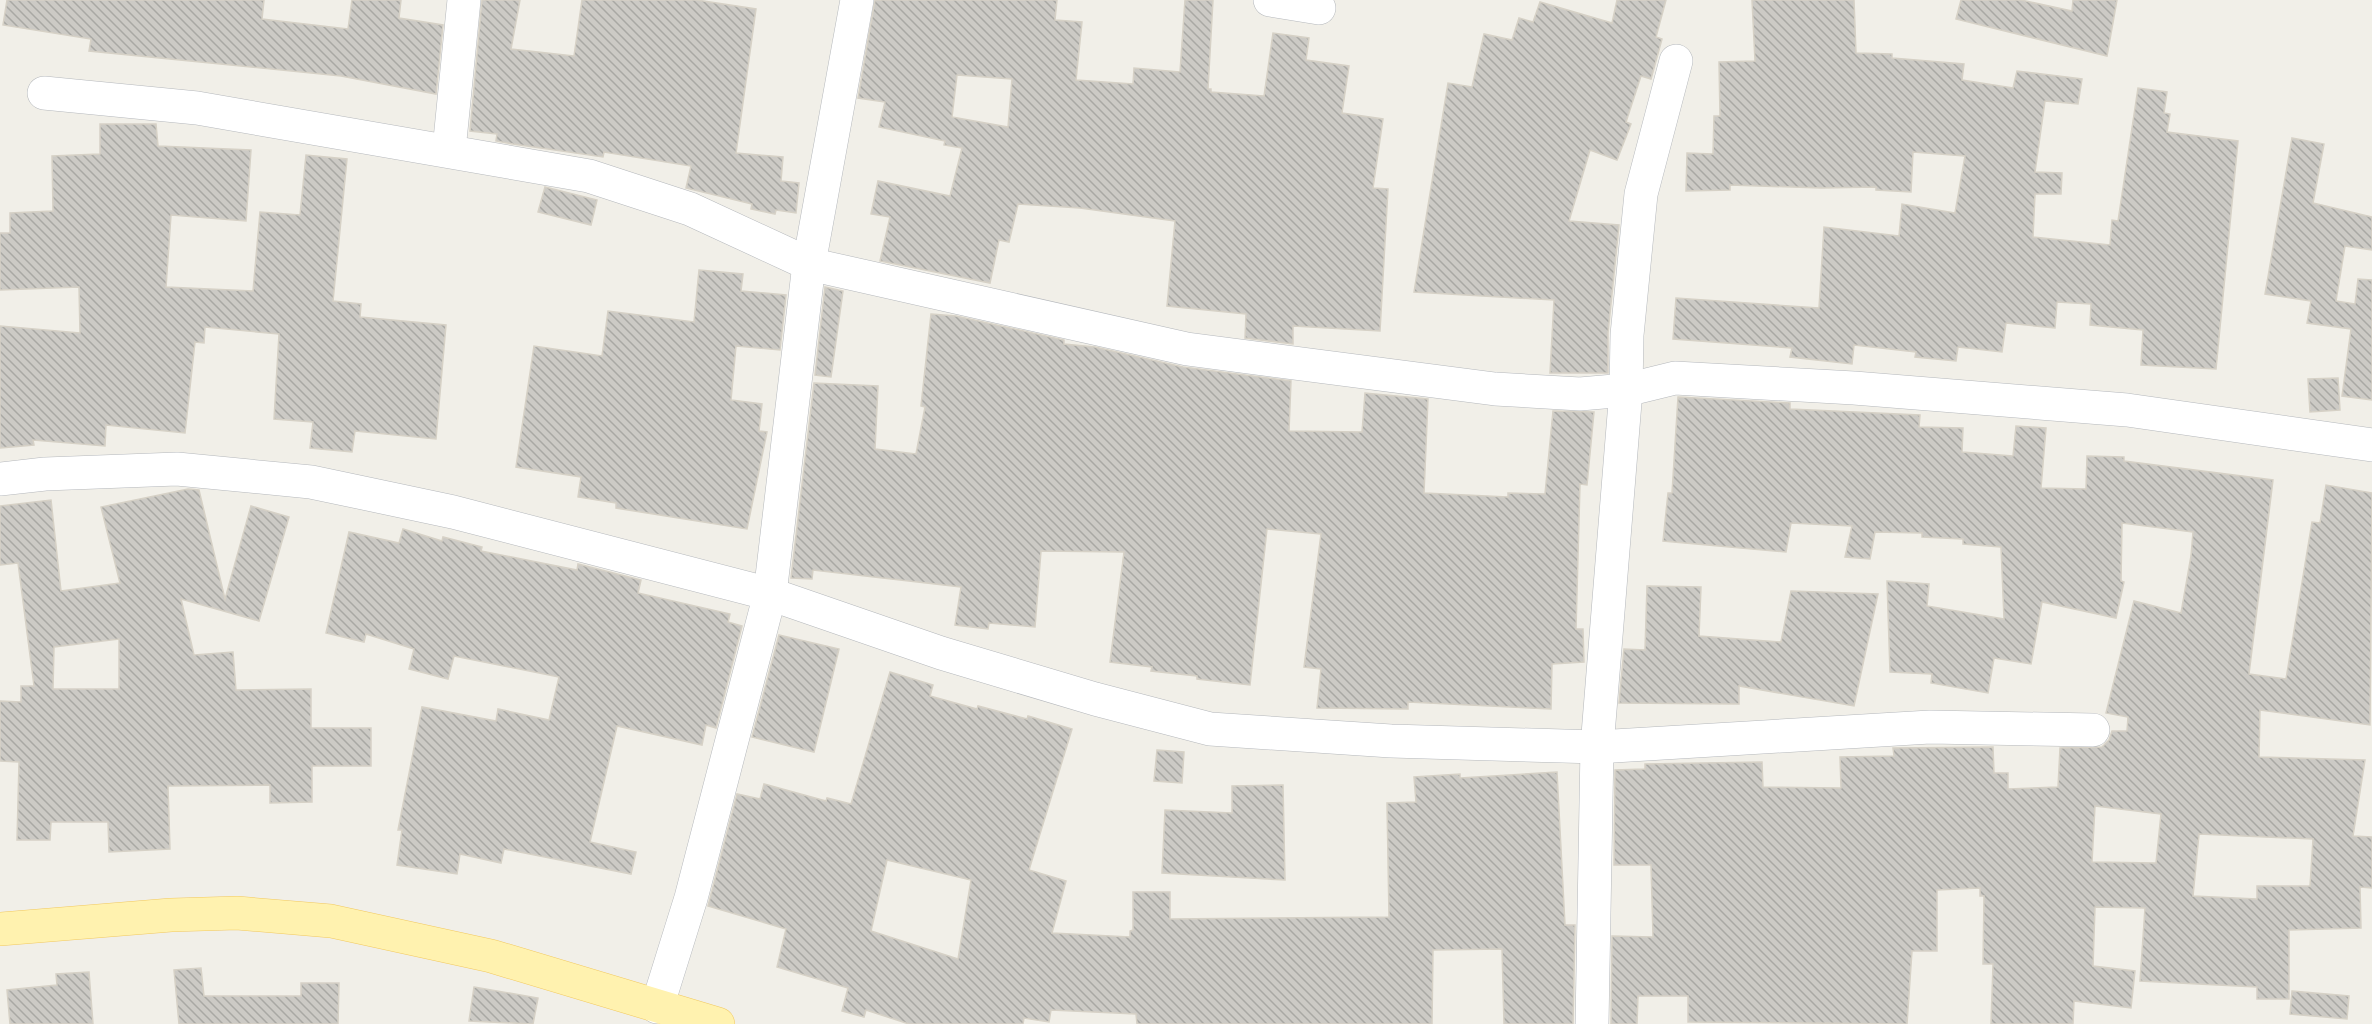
<svg xmlns="http://www.w3.org/2000/svg" width="2372" height="1024" font-family="'PT Sans',sans-serif">
	<style>
		.building { fill: url(#building-back-hatch); stroke: #d6d1c6; stroke-width: 1.5; fill-rule: evenodd }
		.lines { fill: none; stroke-linecap: round; stroke-linejoin: round }
		.minor-casing { stroke: #b5b8bc; stroke-width: 34 }
		.major-casing { stroke: #f2c960; stroke-width: 34 }
		.minor { stroke: #fff; stroke-width: 33 }
		.major { stroke: #fff2af; stroke-width: 33 }
	</style>
	<defs>
		<pattern id="building-back-hatch" width="6" height="6" patternUnits="userSpaceOnUse" patternTransform="scale(1.5)"><rect width="6" height="6" fill="#cccac5"/><path d="M-1 5l2 2M0 0l6 6M5-1l2 2" fill="none" stroke="#a9a8a4"/></pattern>
	</defs>
	<rect width="100%" height="100%" fill="#f1efe8"/>
	<!-- building -->
	<g class="building">
		<path d="M7 0H264L262 19 348 29 352 0H401L399 18 443 25 436 94 341 76 89 51 91 39 3 25Z"/>
		<path d="M482 0H520L511 49 574 56 582 0H697L756 9 736 153 783 157 781 181 799 183 796 213 776 210 775 214 751 209 752 204 686 188 691 166 604 152 603 157 513 144 496 141 497 134 470 131Z"/>
		<path d="M875 0H1057L1055 20 1082 22 1076 80 1133 84 1134 68 1180 72 1185 0H1213L1208 89H1211V92L1264 96 1273 33 1309 38 1306 60 1349 66 1342 113 1383 119 1373 188 1388 189 1380 331 1293 326V344L1245 338 1246 314 1167 306 1175 221 1080 208 1018 204 1009 242 999 240 990 283 880 261 890 217 871 214 878 181 950 196 962 148 944 145 945 141 879 127 885 102 858 98ZM957 75 1012 79 1008 127 952 117Z"/>
		<path d="M1617 0H1666L1656 37 1662 39 1651 79 1641 76 1626 122 1631 124 1617 160 1590 150 1569 221 1619 225 1608 333V373H1550L1554 300 1414 292 1448 83 1472 87 1484 34 1512 40 1519 18 1533 22 1540 2 1612 23Z"/>
		<path d="M1752 0H1854L1856 53 1892 54V58L1964 64 1962 80 2013 88 2017 71 2082 79 2078 104 2045 101 2035 172 2062 173 2061 194H2035L2033 237 2110 245 2112 220 2118 221 2138 88 2167 92 2164 113 2170 114 2167 132 2238 141 2216 369 2141 365 2143 330 2090 325 2091 304 2057 302 2055 328 2006 323 2002 352 1958 347 1956 361 1915 357 1916 352 1854 345 1852 364 1790 357 1792 348 1673 339 1676 298 1819 308 1824 227 1899 236 1902 204 1955 213 1965 156 1913 152 1911 192 1876 190V187L1821 188 1730 185V190L1686 191 1687 153 1713 154 1714 116H1720L1719 62 1755 61Z"/>
		<path d="M1961 0H2021L2072 11 2073 0H2117L2107 56 1956 19Z"/>
		<path d="M100 124H156L158 146 251 150 246 221 171 215 166 287 253 291 260 212 300 215 306 155 347 159 333 301 361 304 360 317 446 325 436 439 355 431 352 452 310 448 313 422 274 419 279 334 205 327 204 343 195 342 185 433 106 425 105 446 33 440 34 445 0 448V326L80 333 79 287 0 290V233H10V213L53 211 52 156 100 154Z"/>
		<path d="M2292 138 2324 144 2313 203 2372 217V250L2345 246 2336 301 2355 304 2358 279 2372 280V400L2342 396 2351 329 2307 323 2311 301 2265 294Z"/>
		<path d="M545 187 597 200 591 225 538 212Z"/>
		<path d="M699 270 743 274 741 291 786 295 780 350 736 346 731 400 762 404 759 431 767 432 747 529 616 508V503L578 497 581 477 516 467 534 346 602 356 608 311 694 322Z"/>
		<path d="M825 287 843 291 831 377 815 375Z"/>
		<path d="M931 314 956 316 1064 340V344L1095 347 1183 367 1291 381 1289 431 1362 432 1365 393 1428 399 1424 493 1508 497V493L1545 494 1553 411 1594 412 1587 485 1580 484 1576 629H1583L1584 662 1552 664 1551 709 1408 702V709L1317 708 1321 669 1304 667 1321 534 1267 529 1250 685 1197 679V676L1151 671 1152 667 1110 662 1124 552 1041 551 1035 627 989 623 988 629 955 625 961 587 813 570 812 579 791 578 814 383 878 386 875 449 916 454 925 407 921 406Z"/>
		<path d="M2338 378 2340 410 2310 412 2308 379Z"/>
		<path d="M1678 397 1790 403V409L1920 415 1919 427 1963 428 1962 452 2013 456 2016 426 2046 428 2041 488 2086 489 2087 456 2124 457V461L2273 480 2249 674 2286 679 2312 522 2320 523 2326 485 2372 493 2370 725 2260 710 2259 757 2365 760 2353 836 2372 837V888L2360 887 2361 928 2289 930V999H2257V987L2140 981 2145 908 2095 907 2093 966 2135 971 2131 1008 2074 1001 2073 1024H1991L1993 964H1983L1984 896H1980V888L1937 890V951H1912L1907 1024 1688 1022V996H1638L1637 1024H1611L1612 936 1653 937 1651 865H1614L1615 770 1645 769V764L1762 762 1763 787 1841 788 1840 757 1894 756 1893 748 1993 747 1994 773H2008V789L2058 787 2060 748 2102 747 2109 740 2112 731H2127L2128 717 2106 713 2134 601 2181 613 2191 556 2193 532 2122 523 2121 581 2124 582 2116 618 2042 602 2031 664 1994 658 1988 693 1931 683 1932 674 1890 672 1887 581 1929 584 1927 606 2004 619 2001 547 1963 544V539L1922 537V533L1875 532 1870 559 1845 557 1852 526 1791 523 1786 552 1663 541 1668 493H1672ZM2095 806 2161 814 2156 863 2092 862ZM2199 834 2313 839 2310 886H2257V899L2193 896Z"/>
		<path d="M188 489 199 490 225 599 251 506 289 517 259 621 181 599 194 655 233 652 236 690 311 689V728H371V766H312V802L270 803V785L168 786 170 849 109 852 108 822H51L50 840H17L19 762 0 761V701L21 702V686H34L18 563 0 565V506L51 500 61 591 120 583 101 507ZM119 639V689H53L54 647Z"/>
		<path d="M403 529 442 541 443 537 482 547 481 551 577 570 578 564 641 580 638 593 730 614 728 622 742 626 716 728 706 725 702 745 617 726 590 842 636 852 631 874 504 849 501 863 460 854 457 874 397 865 402 830H398L422 707 496 721 498 709 549 720 559 677 454 656 448 679 409 669 414 649 366 634 364 642 326 633 349 532 399 543Z"/>
		<path d="M1647 586 1701 587 1699 636 1781 642 1791 591 1878 594 1854 706 1739 686V704L1619 703 1624 649 1645 650Z"/>
		<path d="M779 635 839 649 814 752 752 737Z"/>
		<path d="M890 672 933 685 930 696 977 709 978 706 1027 719 1028 716 1072 729 1029 870 1066 881 1052 933 1130 937V931L1133 930V892H1170V919L1389 917 1387 803 1416 802 1414 777 1460 774V778L1557 772 1565 925H1575L1573 1024H1504L1502 949 1433 950 1432 1024H1137L1136 1014 1051 1010 1049 1022 1024 1018 1023 1024H909L866 1010 864 1017 842 1011 848 988 777 967 786 929 708 906 737 794 760 799 764 784 826 801 827 798 851 804ZM887 860 971 880 958 959 871 931Z"/>
		<path d="M1157 750 1184 752 1182 783 1154 781Z"/>
		<path d="M1283 785 1285 880 1162 873 1165 810 1232 813V786Z"/>
		<path d="M201 968 204 996H301V983H339L338 1024H179L174 970Z"/>
		<path d="M89 972 93 1024H10L7 990 57 985 56 974Z"/>
		<path d="M474 987 538 998 533 1024 469 1021Z"/>
		<path d="M2292 991 2349 996 2347 1019 2290 1014Z"/>
	</g>
	<g class="lines">
		<!-- minor casing -->
		<g class="minor-casing">
			<g id="minor">
				<path d="M1270 0 1319 8"/>
				<path d="M44 93 197 108 589 176 690 209 809 264 1187 349 1495 389 1580 394 1626 390 1675 378 1854 388 2127 410 2372 445"/>
				<path d="M449 150 464 0"/>
				<path d="M0 479 45 474 177 469 311 482 453 512 770 594 941 653 1095 699 1210 729 1391 741 1597 747 1930 727 2093 730"/>
				<path d="M657 1007 691 898 770 594 809 264 857 0"/>
				<path d="M1592 1024 1597 747 1626 390 1627 335 1641 194 1676 61"/>
			</g>
		</g>
		<!-- major casing -->
		<g class="major-casing">
			<path id="major" d="M0 929 171 915 237 913 331 921 491 956 718 1024"/>
		</g>
		<!-- minor -->
		<use href="#minor" class="minor"/>
		<!-- major -->
		<use href="#major" class="major"/>
	</g>
</svg>
